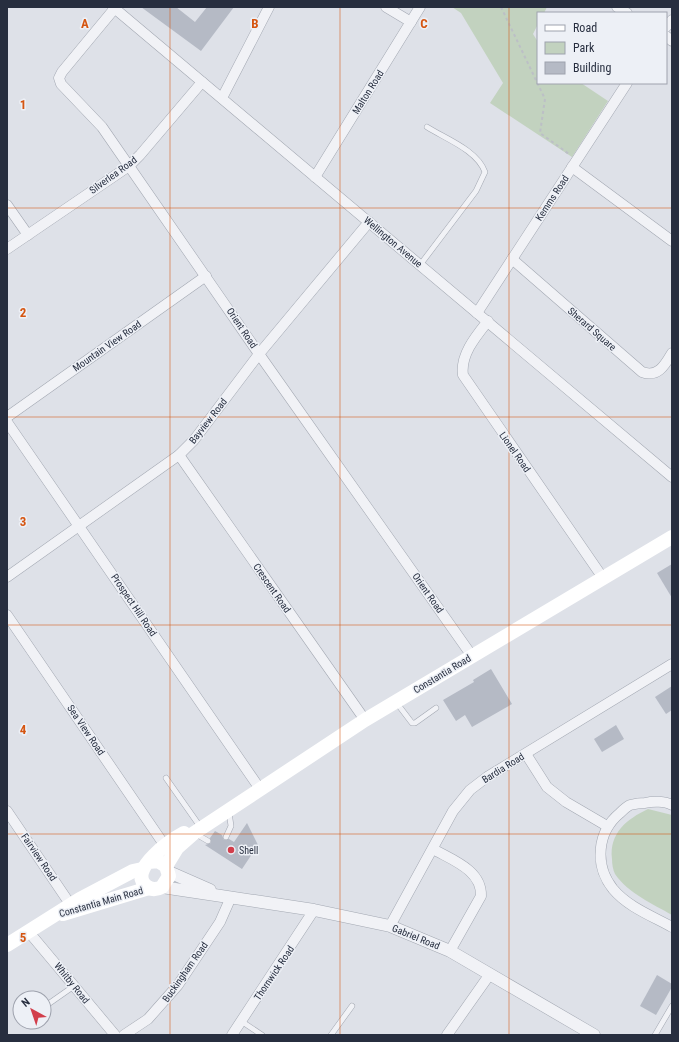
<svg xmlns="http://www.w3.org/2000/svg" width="679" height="1042" font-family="'Roboto Condensed',sans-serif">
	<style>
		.green { fill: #c2d2bf }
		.building { fill: #b5bac5 }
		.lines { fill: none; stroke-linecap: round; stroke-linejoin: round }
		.service-casing { stroke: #a3a8b2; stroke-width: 6 }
		.minor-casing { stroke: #a3a8b2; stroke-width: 11 }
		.tertiary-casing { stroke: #a3a8b2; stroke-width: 13 }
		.path { stroke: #bcbfc6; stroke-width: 2; stroke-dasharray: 3 3; stroke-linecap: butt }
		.service { stroke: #f1f2f6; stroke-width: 5 }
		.minor { stroke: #f1f2f6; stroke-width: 10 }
		.tertiary { stroke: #f1f2f6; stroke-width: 12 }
		.secondary { stroke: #fff; stroke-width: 14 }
		.grid { fill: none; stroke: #d55511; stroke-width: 1; stroke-opacity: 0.55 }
		.poi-dot { fill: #d23e4b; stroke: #edf0f6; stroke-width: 1.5 }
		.labels { text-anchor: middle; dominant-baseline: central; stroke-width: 3; stroke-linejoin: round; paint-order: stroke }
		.street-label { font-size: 10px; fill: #272e3f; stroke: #edf0f6 }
		.poi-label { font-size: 10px; fill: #272e3f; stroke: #edf0f6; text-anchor: start }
		.grid-label { font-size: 13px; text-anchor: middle; font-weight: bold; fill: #d55511; stroke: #edf0f6; stroke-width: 3; stroke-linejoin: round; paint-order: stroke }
	</style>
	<rect width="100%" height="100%" fill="#dee1e8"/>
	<!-- green -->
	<g class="green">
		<path d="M452 7H547L544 13H538V24L533 34 538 42V83H581L608 101 572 157 490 103 503 83 461 13Z"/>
		<path d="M648 809 672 815V915C653 904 628 893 615 874 613 870 612 864 612 859 609 833 627 819 648 809Z"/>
	</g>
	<!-- building -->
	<g class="building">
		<path d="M141 7H176L195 22 207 7H234L201 51Z"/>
		<path d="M672 564V598L657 573Z"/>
		<path d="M491 669 512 704 472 727 465 715 456 721 443 700 474 682 473 680Z"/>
		<path d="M672 686V710L666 714 655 697Z"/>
		<path d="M616 725 624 739 602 752 594 739Z"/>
		<path d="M247 823 258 845 242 869 205 845 211 843 210 838 215 831 222 835 224 840 229 839 234 842Z"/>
		<path d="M657 975 672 984V987L656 1015 640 1006Z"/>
	</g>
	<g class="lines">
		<!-- service casing -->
		<g class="service-casing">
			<g id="service">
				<path d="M420 265 476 191 485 172C477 150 446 139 427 127"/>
				<path d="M396 702 412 723H415L436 708"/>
				<path d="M166 778 199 825"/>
				<path d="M196 834 208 841"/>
				<path d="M226 837 231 826 229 812"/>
				<path d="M44 1007 74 986"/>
				<path d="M241 1021 262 1035"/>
				<path d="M331 1035 352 1006"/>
				<path d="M655 1035 672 1006"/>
			</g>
		</g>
		<!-- minor casing -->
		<g class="minor-casing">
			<g id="minor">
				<path d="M113 7 672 477"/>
				<path d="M386 7 411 22"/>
				<path d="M617 7 627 13"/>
				<path d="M115 8 62 72 59 78 61 84 102 127 259 354 472 656"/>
				<path d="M666 27 672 20"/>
				<path d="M666 36 672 41"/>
				<path d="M222 98 269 7"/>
				<path d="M572 167 672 241"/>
				<path d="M315 177 420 7"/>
				<path d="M7 205 28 235"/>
				<path d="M7 249 129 166 140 155 202 82"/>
				<path d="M512 259 642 372C658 378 665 365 672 353"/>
				<path d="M477 313 627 83"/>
				<path d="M488 321C476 336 460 355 463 375L603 578"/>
				<path d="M7 417 206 276"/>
				<path d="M7 422 260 789"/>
				<path d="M179 455 365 720"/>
				<path d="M7 577 179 455 194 440 259 354 369 222"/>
				<path d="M7 615 165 846"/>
				<path d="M526 754 547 787 566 802 607 826"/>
				<path d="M672 805C665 801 653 801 645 803 640 803 634 804 630 805 626 807 623 810 620 813 597 832 594 865 613 889 628 907 652 916 672 927"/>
				<path d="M7 811 70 904"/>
				<path d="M433 849C452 860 482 870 481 896L450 951"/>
				<path d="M390 926 453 811 470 790 487 777 672 664"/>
				<path d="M28 931 115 1035"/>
				<path d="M124 1035 148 1019 178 985 220 922 231 897"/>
				<path d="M232 1035 314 910"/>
				<path d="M447 1035 490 974"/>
			</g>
		</g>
		<!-- tertiary casing -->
		<g class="tertiary-casing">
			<g id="tertiary">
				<path d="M169 872 210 890"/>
				<path d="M162 887 314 910 390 926 450 951 594 1035"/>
			</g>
		</g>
		<!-- path -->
		<path class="path" d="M501 7 545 99 540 133 569 154"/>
		<!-- service -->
		<use href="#service" class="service"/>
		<!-- minor -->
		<use href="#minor" class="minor"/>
		<!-- tertiary -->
		<use href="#tertiary" class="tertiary"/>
		<!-- secondary -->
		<g class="secondary">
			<path d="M149 862 158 861 166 866 169 876 162 887C156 890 150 890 145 885 129 869 171 840 184 833"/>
			<path d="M166 866 177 848 194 833 365 720 672 537"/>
			<path d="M63 914 149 888"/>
			<path d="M7 945 80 899 133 871 142 869"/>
		</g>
	</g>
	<!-- grid -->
	<path class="grid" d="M170 7V1035M340 7V1035M509 7V1035M7 208H672M7 417H672M7 625H672M7 834H672"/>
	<!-- markers -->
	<circle class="poi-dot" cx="231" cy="850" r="4"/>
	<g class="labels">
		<!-- street labels -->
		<g class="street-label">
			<text transform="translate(368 92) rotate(-58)">Malton Road</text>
			<text transform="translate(113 175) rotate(-36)">Silverlea Road</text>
			<text transform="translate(552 198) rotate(-57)">Kemms Road</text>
			<text transform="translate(393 242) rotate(40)">Wellington Avenue</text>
			<text transform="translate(242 328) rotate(56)">Orient Road</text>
			<text transform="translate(592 329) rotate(41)">Sherard Square</text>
			<text transform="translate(107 346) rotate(-35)">Mountain View Road</text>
			<text transform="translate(208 421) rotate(-52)">Bayview Road</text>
			<text transform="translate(515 452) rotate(55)">Lionel Road</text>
			<text transform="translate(272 588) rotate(55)">Crescent Road</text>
			<text transform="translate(428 593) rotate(55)">Orient Road</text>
			<text transform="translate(134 605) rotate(56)">Prospect Hill Road</text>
			<text transform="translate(442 674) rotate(-31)">Constantia Road</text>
			<text transform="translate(86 730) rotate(56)">Sea View Road</text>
			<text transform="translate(503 768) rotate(-32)">Bardia Road</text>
			<text transform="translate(39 857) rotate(56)">Fairview Road</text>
			<text transform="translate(101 902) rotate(-16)">Constantia Main Road</text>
			<text transform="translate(416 937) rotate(22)">Gabriel Road</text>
			<text transform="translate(185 972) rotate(-55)">Buckingham Road</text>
			<text transform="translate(274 973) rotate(-56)">Thornwick Road</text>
			<text transform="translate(72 983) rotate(51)">Whitby Road</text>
		</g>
		<!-- poi labels -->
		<g class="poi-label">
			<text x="239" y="850">Shell</text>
		</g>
	</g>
	<g class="grid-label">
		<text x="85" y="28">A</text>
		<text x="255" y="28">B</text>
		<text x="424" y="28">C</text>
		<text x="23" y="109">1</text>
		<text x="23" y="317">2</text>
		<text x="23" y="526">3</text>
		<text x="23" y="734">4</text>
		<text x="23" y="942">5</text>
	</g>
	<!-- border -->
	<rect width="679" height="1042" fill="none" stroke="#272e3f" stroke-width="16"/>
	<!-- legend -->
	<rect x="537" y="12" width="130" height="72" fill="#edf0f6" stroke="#9ea2ad"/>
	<rect x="545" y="25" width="20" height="6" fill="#ffffff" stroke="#9ea2ad"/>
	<text x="573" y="32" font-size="12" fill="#272e3f">Road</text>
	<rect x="545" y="42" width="20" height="12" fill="#c2d2bf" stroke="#9ea2ad"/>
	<text x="573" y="52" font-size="12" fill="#272e3f">Park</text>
	<rect x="545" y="62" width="20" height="12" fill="#b5bac5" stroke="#9ea2ad"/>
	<text x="573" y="72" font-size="12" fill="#272e3f">Building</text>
	<!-- north arrow -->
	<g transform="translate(32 1010) rotate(320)"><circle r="19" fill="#edf0f6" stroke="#9ea2ad"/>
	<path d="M0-3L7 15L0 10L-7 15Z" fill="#d23e4b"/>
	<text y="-6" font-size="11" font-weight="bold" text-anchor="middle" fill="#272e3f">N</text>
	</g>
</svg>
